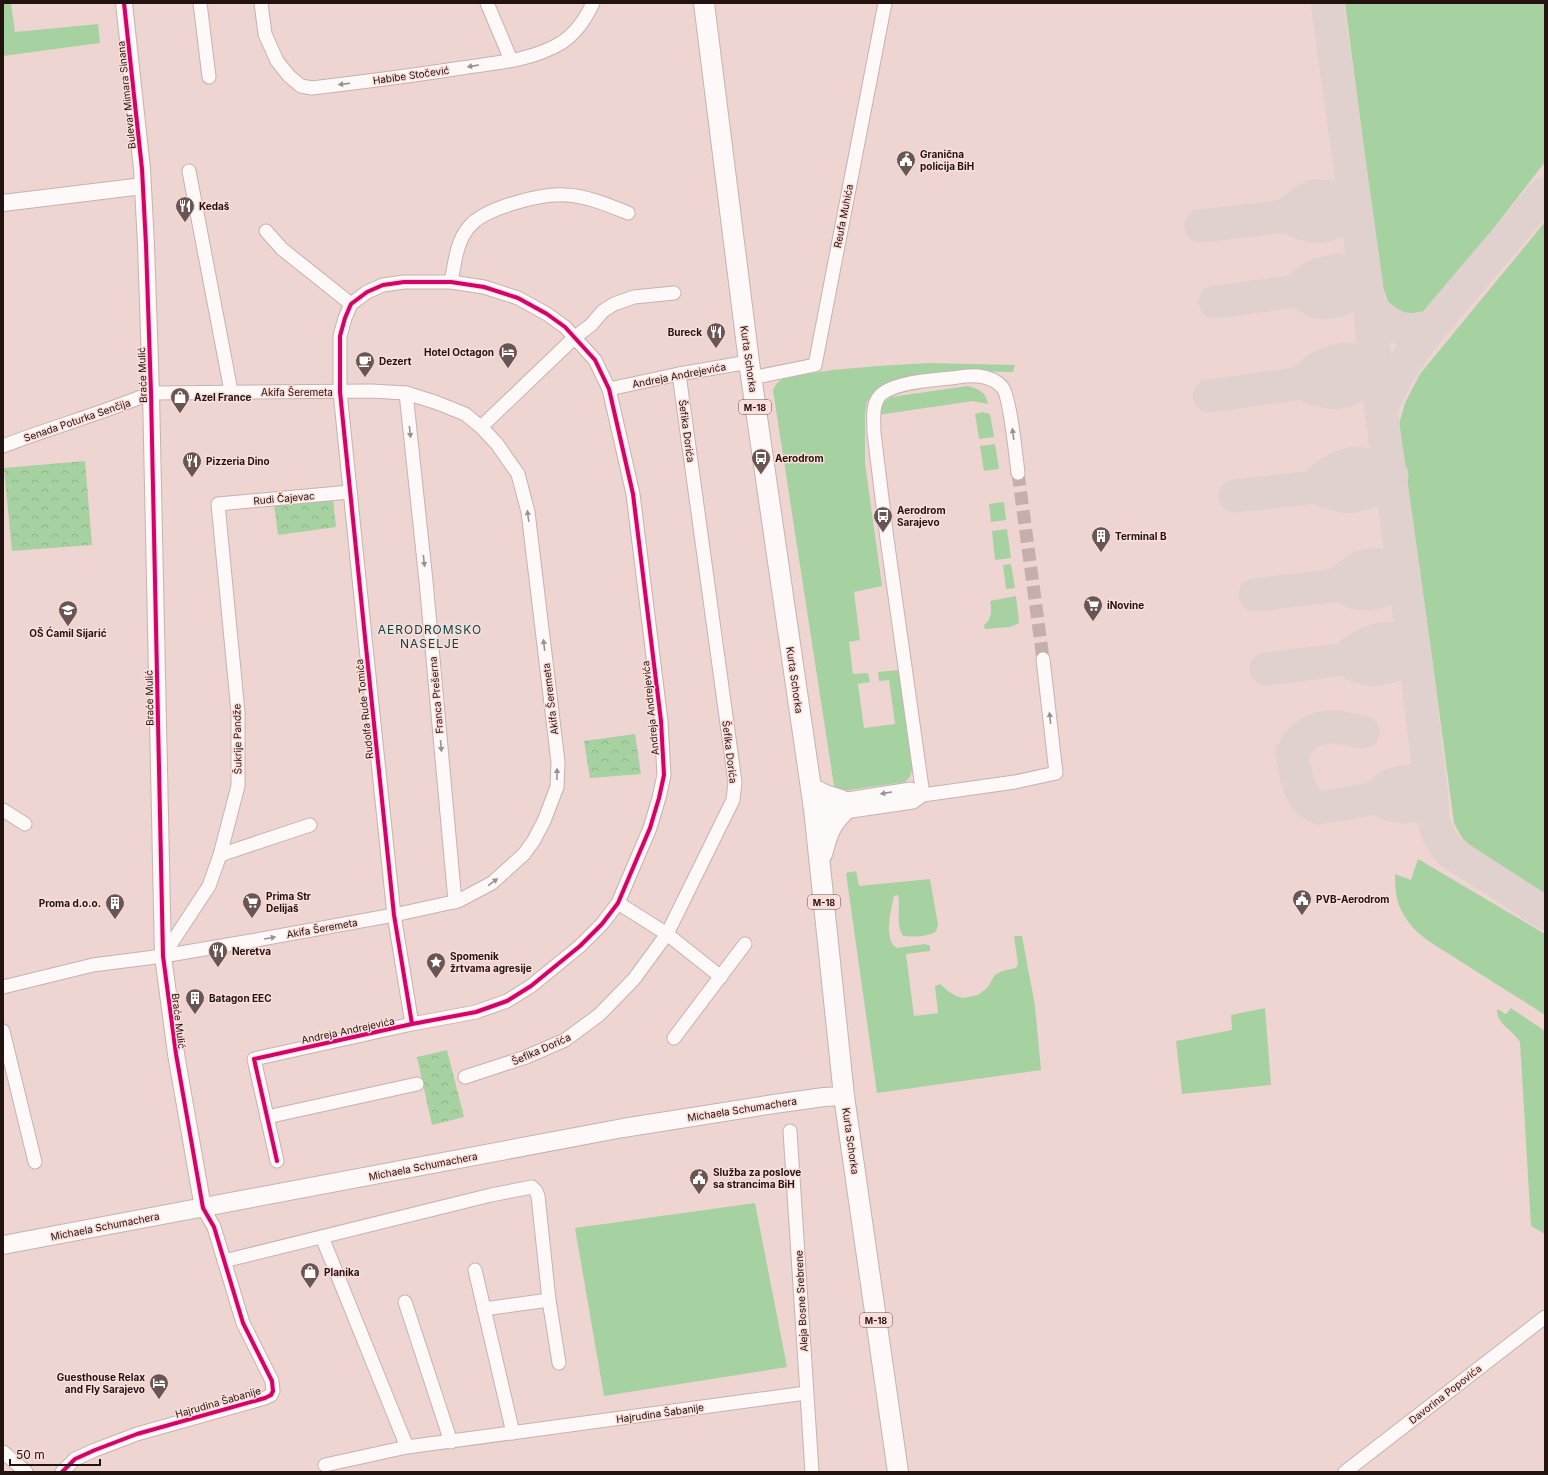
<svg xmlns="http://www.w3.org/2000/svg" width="1548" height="1475" font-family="Inter,sans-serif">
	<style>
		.green { fill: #a6d2a2 }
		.park { fill: url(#park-crowns) }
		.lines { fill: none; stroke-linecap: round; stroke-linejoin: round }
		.taxiway { stroke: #e0d0ce; stroke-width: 33 }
		.minor-tunnel { stroke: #c5aeab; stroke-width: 13; stroke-dasharray: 13 6; stroke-linecap: butt }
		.minor-casing { stroke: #c6b2af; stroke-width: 15 }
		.tertiary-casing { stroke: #c6b2af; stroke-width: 18 }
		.secondary-casing { stroke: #c6b2af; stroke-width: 20 }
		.primary-casing { stroke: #c6b2af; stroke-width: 22 }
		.minor { stroke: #fcf9f8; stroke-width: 13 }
		.tertiary { stroke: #fcf9f8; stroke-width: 16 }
		.secondary { stroke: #fcf9f8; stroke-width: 18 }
		.primary { stroke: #fcf9f8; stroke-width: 20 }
		.cycleway-casing { stroke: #fbdeda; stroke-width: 6 }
		.cycleway { stroke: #d6006c; stroke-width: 4 }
		.oneway { fill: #9a9190 }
		.labels { text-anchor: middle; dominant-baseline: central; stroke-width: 3; stroke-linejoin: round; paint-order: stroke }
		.shield { fill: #fbdeda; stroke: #634f4d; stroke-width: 1 }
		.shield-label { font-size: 9px; font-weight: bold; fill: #221210 }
		.street-label { font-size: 10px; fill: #221210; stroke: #fbdeda }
		.poi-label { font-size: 10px; font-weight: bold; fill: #221210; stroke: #fbdeda; text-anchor: start }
		.quarter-label { font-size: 12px; letter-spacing: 1px; fill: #03454d; stroke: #fbdeda }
	</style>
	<defs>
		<pattern id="park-crowns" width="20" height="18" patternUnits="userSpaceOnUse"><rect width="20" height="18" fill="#a6d2a2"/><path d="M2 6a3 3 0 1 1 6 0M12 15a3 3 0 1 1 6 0" fill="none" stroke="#8fb38a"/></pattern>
	</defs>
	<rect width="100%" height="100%" fill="#eed5d2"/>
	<!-- green -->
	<g class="green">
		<path d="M3 3H11L15 32 98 24 100 43 3 56Z"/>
		<path d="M1345 3H1545V162L1432 308C1428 310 1423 315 1418 316 1392 324 1386 298 1381 279Z"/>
		<path d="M1545 222V895L1476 851 1462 838 1454 823 1431 650 1399 424 1405 403 1420 374Z"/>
		<path d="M928 363 1015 365 1013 372 953 371 886 384 875 392 867 402 865 413V463L882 586 854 592 860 640 849 642 853 674 868 673 870 682 858 684 864 728 895 724 889 680 879 681 878 672 899 670 913 767 910 777 905 782 842 791 834 786 773 390 777 383 784 378 832 370 878 366Z"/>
		<path d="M968 386C979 389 986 392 988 404L973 401 878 415C879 406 884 402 891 397Z"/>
		<path d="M982 412 990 414 994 437 979 439 975 414Z"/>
		<path d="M995 444 999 469 984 471 980 446Z"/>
		<path d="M1004 502 1006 520 991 522 989 504Z"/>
		<path d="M1007 529 1011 558 995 560 992 531Z"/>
		<path d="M1011 564 1015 588 1006 589 1003 565Z"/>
		<path d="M1016 596 1019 623 1010 627 985 629 984 625C992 619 992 610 990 601Z"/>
		<path d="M1418 859 1545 934V1015C1517 997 1488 979 1460 961 1442 949 1419 938 1407 920 1396 904 1395 892 1395 874L1411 880Z"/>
		<path d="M856 871 859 886 930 879 938 925C937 927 937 930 936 931 931 937 910 937 903 936 895 923 901 909 898 895L894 896C891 910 883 940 897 948L925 944 930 946V951L906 954 914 1016 938 1013 935 986 940 984 948 991 956 996 963 998 978 995 987 988 995 975 1002 971 1016 968 1018 964 1014 936H1022L1035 1006 1041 1070 877 1093 846 873Z"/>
		<path d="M1265 1008 1271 1085 1182 1094 1176 1041 1232 1030 1231 1015Z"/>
		<path d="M1511 1008 1545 1031V1234L1531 1226 1520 1042C1513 1030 1496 1024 1497 1009L1506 1014Z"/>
		<path d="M755 1203 787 1367 604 1396 575 1228Z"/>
	</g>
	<!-- park -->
	<g class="park">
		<path d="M85 461 92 545 12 551 4 468Z"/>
		<path d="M333 499 336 527 278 535 274 504Z"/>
		<path d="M635 734 641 774 590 778 584 741Z"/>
		<path d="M447 1050 464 1117 432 1125 417 1057Z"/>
	</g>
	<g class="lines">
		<!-- taxiway -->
		<g class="taxiway">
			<path d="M1327 3 1366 281 1381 410 1414 648 1431 792 1433 819 1438 834 1449 851 1545 913"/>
			<path d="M1314 196C1330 196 1341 198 1355 206 1335 229 1313 233 1287 216 1295 206 1303 201 1314 196Z"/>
			<path d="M1201 226 1287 216"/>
			<path d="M1336 270 1352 274 1366 281C1356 293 1335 306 1318 302 1311 300 1304 295 1298 291 1308 276 1319 274 1336 270Z"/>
			<path d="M1215 302 1298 291"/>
			<path d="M1369 307C1390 326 1404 336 1433 325L1545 193"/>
			<path d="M1344 359 1357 360 1376 368C1354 394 1333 400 1303 383 1312 368 1328 362 1344 359Z"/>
			<path d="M1209 396 1303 383"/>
			<path d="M1381 410C1394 378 1411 351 1433 325"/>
			<path d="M1357 463 1382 468 1392 475C1371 499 1343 502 1316 487 1326 473 1340 465 1357 463Z"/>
			<path d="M1235 496 1316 487"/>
			<path d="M1255 595 1338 585 1356 593 1367 594 1380 592 1388 588 1399 579 1404 572C1374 561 1361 561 1338 585"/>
			<path d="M1389 638 1402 641 1409 644 1414 648C1404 666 1376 674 1357 666 1353 664 1349 661 1346 659 1358 646 1371 640 1389 638Z"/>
			<path d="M1266 669 1346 659"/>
			<path d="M1363 732C1354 731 1346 728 1338 727 1317 725 1302 734 1292 753 1296 773 1297 799 1319 808L1376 798"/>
			<path d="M1410 781 1425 786 1431 792C1416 813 1395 809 1376 798 1386 786 1395 782 1410 781Z"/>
		</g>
		<!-- minor-tunnel -->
		<path class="minor-tunnel" d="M1018 473 1043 659"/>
		<!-- minor casing -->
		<g class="minor-casing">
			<g id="minor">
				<path d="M200 3 209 77"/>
				<path d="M261 3 265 34 277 61 289 76 301 86 312 88C362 82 411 76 461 68 494 63 531 61 561 43 575 34 586 18 593 3"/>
				<path d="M487 3 511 60"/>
				<path d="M189 171 231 391"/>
				<path d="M266 231 282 249 351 304"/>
				<path d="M451 282C455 263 456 242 469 227 484 208 542 193 566 195 587 196 608 205 628 213"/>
				<path d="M751 378 815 365 885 3"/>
				<path d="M609 389 679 374 749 362"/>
				<path d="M406 393 426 581 455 902"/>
				<path d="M481 427 575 337 591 325 603 311 614 304 634 297 674 293"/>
				<path d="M3 446C52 427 103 413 151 393L371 391 406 393 435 402 465 414 481 427 497 444 518 474 528 512 558 762 557 787 544 821 534 840 524 854 492 883 458 901 394 915 245 942 163 956 93 965 3 987"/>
				<path d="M923 795 887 539 874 433C874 423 872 409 877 400 885 382 933 380 951 378 959 377 969 375 978 376 987 377 996 380 1002 387 1010 395 1016 458 1018 473"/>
				<path d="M923 795 911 789 828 802 819 805 814 809 823 813 831 814 913 802 923 795 1015 782 1056 773 1043 659"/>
				<path d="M3 810 25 824"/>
				<path d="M220 855 310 825"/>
				<path d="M618 903 667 934 721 977"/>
				<path d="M163 956 209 886 220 855 238 786V712L218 504 350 492"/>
				<path d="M3 1031 35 1162"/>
				<path d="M674 1038 745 944"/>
				<path d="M465 1077 526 1057 565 1040 599 1015 634 979 667 934 733 800 735 782 679 374"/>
				<path d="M267 1117 417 1084"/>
				<path d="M790 1131 812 1472"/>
				<path d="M277 1161 254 1059 412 1024 476 1012 507 1001 531 986 580 946 602 924 618 903 650 828 659 798 664 775 661 721 633 494 609 389 595 360 565 327 547 314 518 298 484 287 451 282H404L383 285 367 292 351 304 345 318 340 336V392L366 647 394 915 412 1024"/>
				<path d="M322 1237 407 1447"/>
				<path d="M224 1261 491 1195 532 1187 536 1191 538 1196 549 1300 559 1363"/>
				<path d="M475 1270 513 1433"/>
				<path d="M405 1302 451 1442"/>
				<path d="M484 1309 549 1300"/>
				<path d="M3 1452 26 1472"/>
				<path d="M325 1465 407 1447 806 1393"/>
				<path d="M62 1472 75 1459 95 1450 137 1434 265 1398 271 1395 273 1391 272 1381 243 1323 214 1227 203 1208"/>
				<path d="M1345 1472 1545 1317"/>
			</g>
		</g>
		<!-- tertiary casing -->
		<g class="tertiary-casing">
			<g id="tertiary">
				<path d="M124 3 142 169 146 245 151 393 163 956 176 1054 203 1208"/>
				<path d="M3 203 143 186"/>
			</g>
		</g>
		<!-- secondary casing -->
		<g class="secondary-casing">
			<path id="secondary" d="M3 1245 623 1128 774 1104 824 1097 844 1096"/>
		</g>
		<!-- primary casing -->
		<g class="primary-casing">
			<g id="primary">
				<path d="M704 3 749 362 814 809 844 1096 898 1472"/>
				<path d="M811 788 825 795 841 800"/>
				<path d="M822 854C828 834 828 828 843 812"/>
			</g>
		</g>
		<!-- minor -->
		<use href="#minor" class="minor"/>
		<!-- tertiary -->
		<use href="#tertiary" class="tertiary"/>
		<!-- secondary -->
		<use href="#secondary" class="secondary"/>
		<!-- primary -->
		<use href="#primary" class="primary"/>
		<!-- cycleway casing -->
		<g class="cycleway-casing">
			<g id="cycleway">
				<path d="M277 1161 254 1059 412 1024 476 1012 507 1001 531 986 580 946 602 924 618 903 650 828 659 798 664 775 661 721 633 494 609 389 595 360 565 327 547 314 518 298 484 287 451 282H404L383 285 367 292 351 304 345 318 340 336V392L366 647 394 915 412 1024"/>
				<path d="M62 1472 75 1459 95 1450 137 1434 265 1398 271 1395 273 1391 272 1381 243 1323 214 1227 203 1208 176 1054 163 956 151 393 146 245 142 169 124 3"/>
			</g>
		</g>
		<!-- cycleway -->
		<use href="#cycleway" class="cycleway"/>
	</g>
	<!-- one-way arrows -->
	<defs><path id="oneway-solid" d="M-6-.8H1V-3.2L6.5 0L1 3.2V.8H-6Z"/></defs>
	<g class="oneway">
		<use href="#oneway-solid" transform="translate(473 66) rotate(171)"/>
		<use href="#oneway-solid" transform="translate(344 84) rotate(173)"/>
		<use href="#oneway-solid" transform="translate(410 432) rotate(84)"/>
		<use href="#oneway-solid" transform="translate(1013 434) rotate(-98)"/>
		<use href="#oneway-solid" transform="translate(528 516) rotate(-98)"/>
		<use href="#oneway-solid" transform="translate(424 561) rotate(84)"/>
		<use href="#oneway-solid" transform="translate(544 645) rotate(-97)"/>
		<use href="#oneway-solid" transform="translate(1050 718) rotate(-96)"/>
		<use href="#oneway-solid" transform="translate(441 746) rotate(85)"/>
		<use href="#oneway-solid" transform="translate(557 774) rotate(-89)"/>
		<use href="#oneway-solid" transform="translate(886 793) rotate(171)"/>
		<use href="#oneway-solid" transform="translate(493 882) rotate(-36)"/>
		<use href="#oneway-solid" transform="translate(270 938) rotate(-10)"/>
	</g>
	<!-- icons -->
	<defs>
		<g id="civic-pin" transform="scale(1)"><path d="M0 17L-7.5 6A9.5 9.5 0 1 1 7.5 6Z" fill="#695654" stroke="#fbdeda"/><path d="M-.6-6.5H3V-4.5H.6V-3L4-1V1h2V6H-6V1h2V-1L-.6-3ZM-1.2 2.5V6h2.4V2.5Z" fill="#fff"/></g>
		<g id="restaurant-pin" transform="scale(1)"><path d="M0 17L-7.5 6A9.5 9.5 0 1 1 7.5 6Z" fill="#695654" stroke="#fbdeda"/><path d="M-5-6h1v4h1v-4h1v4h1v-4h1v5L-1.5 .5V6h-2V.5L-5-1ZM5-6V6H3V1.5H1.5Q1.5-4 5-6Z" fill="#fff"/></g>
		<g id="hotel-pin" transform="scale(1)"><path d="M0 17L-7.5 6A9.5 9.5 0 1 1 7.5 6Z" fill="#695654" stroke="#fbdeda"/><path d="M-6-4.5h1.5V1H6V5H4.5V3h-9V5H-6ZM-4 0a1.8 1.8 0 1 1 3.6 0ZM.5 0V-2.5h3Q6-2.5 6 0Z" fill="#fff"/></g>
		<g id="cafe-pin" transform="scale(1)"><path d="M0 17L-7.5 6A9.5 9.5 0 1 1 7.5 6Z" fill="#695654" stroke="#fbdeda"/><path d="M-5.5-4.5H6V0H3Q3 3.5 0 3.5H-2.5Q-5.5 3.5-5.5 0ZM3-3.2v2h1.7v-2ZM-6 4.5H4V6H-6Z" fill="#fff"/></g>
		<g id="shop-pin" transform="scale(1)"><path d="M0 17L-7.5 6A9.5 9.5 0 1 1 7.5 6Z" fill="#695654" stroke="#fbdeda"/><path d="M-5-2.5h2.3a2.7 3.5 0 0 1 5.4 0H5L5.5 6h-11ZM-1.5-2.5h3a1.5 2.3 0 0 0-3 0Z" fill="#fff"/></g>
		<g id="bus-pin" transform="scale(1)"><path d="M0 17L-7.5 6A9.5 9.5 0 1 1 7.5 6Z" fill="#695654" stroke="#fbdeda"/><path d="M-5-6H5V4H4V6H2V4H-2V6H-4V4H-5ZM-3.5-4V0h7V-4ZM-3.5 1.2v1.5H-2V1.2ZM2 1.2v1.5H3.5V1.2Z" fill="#fff"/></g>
		<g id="building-pin" transform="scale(1)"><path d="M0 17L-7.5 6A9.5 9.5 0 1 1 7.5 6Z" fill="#695654" stroke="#fbdeda"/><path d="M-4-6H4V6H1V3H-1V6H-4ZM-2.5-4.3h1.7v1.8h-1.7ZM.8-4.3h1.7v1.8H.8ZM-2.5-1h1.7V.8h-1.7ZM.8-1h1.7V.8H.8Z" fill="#fff"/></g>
		<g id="supermarket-pin" transform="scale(1)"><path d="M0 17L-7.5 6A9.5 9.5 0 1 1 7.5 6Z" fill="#695654" stroke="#fbdeda"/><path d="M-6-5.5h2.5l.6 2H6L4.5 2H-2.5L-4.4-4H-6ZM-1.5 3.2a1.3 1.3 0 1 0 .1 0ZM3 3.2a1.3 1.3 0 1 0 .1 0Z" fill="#fff"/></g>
		<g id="school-pin" transform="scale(1)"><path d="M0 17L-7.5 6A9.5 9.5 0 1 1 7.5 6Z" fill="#695654" stroke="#fbdeda"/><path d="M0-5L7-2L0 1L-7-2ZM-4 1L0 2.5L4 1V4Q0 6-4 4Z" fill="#fff"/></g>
		<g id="sight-pin" transform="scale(1)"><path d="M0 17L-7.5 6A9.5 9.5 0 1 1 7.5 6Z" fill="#695654" stroke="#fbdeda"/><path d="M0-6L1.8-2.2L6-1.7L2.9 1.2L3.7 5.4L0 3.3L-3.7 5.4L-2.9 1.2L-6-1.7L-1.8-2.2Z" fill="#fff"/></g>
	</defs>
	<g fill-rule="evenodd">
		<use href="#civic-pin" x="906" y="160"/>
		<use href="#restaurant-pin" x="185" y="206"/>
		<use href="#restaurant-pin" x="716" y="332"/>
		<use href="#hotel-pin" x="508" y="352"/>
		<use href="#cafe-pin" x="365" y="361"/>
		<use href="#shop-pin" x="180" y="397"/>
		<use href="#bus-pin" x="761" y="458"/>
		<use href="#restaurant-pin" x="192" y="461"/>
		<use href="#bus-pin" x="883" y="516"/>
		<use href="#building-pin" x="1101" y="536"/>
		<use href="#supermarket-pin" x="1093" y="605"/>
		<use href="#school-pin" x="68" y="610"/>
		<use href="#civic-pin" x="1302" y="899"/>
		<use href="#supermarket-pin" x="252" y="902"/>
		<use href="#building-pin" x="115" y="903"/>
		<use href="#restaurant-pin" x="218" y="951"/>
		<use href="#sight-pin" x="436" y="962"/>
		<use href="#building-pin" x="195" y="998"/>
		<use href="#civic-pin" x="699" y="1178"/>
		<use href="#shop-pin" x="310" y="1272"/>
		<use href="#hotel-pin" x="159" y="1383"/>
	</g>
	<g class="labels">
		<!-- shield labels -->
		<g class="shield">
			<rect x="739" y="400" width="32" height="14" rx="3"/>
			<rect x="808" y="895" width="32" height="14" rx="3"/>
			<rect x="860" y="1313" width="32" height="14" rx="3"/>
		</g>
		<g class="shield-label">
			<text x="755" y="407">M-18</text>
			<text x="824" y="902">M-18</text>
			<text x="876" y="1320">M-18</text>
		</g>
		<!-- street labels -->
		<g class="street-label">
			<text transform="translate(411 75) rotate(-8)">Habibe Stočević</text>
			<text transform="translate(126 95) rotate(-96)">Bulevar Mimara Sinana</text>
			<text transform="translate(843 216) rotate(-79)">Reufa Muhića</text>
			<text transform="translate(749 359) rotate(82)">Kurta Schorka</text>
			<text transform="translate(142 375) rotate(-92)">Braće Mulić</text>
			<text transform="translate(679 375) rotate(-11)">Andreja Andrejevića</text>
			<text x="297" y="392">Akifa Šeremeta</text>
			<text transform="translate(77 420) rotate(-19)">Senada Poturka Senčija</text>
			<text transform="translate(687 431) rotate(82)">Šefika Dorića</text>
			<text transform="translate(284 498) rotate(-5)">Rudi Čajevac</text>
			<text transform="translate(795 680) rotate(82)">Kurta Schorka</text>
			<text transform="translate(436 695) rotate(-95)">Franca Prešerna</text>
			<text transform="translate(149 698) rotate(-91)">Braće Mulić</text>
			<text transform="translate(550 699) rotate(-97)">Akifa Šeremeta</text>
			<text transform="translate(650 708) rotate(-96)">Andreja Andrejevića</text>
			<text transform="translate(364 709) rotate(-96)">Rudolfa Rude Tomića</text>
			<text transform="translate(237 739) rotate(-91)">Šukrije Pandže</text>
			<text transform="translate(730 752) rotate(83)">Šefika Dorića</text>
			<text transform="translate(322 928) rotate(-10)">Akifa Šeremeta</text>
			<text transform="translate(179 1021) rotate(83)">Braće Mulić</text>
			<text transform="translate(348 1030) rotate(-12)">Andreja Andrejevića</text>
			<text transform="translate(541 1049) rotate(-24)">Šefika Dorića</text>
			<text transform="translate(742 1109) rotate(-9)">Michaela Schumachera</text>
			<text transform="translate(851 1141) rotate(82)">Kurta Schorka</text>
			<text transform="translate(423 1166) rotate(-11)">Michaela Schumachera</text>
			<text transform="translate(105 1226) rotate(-11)">Michaela Schumachera</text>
			<text transform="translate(801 1301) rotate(-93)">Aleja Bosne Srebrene</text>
			<text transform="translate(1445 1394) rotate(-38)">Davorina Popovića</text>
			<text transform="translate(218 1402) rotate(-16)">Hajrudina Šabanije</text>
			<text transform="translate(660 1413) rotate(-8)">Hajrudina Šabanije</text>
		</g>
		<!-- poi labels -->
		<g class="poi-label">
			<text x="920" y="154">Granična<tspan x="920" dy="12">policija BiH</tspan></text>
			<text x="199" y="206">Kedaš</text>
			<text x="702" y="332" text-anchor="end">Bureck</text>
			<text x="494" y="352" text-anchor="end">Hotel Octagon</text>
			<text x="379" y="361">Dezert</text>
			<text x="194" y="397">Azel France</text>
			<text x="775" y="458">Aerodrom</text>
			<text x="206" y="461">Pizzeria Dino</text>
			<text x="897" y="510">Aerodrom<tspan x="897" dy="12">Sarajevo</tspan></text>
			<text x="1115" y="536">Terminal B</text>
			<text x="1107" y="605">iNovine</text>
			<text x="68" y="633" text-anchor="middle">OŠ Ćamil Sijarić</text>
			<text x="266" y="896">Prima Str<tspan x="266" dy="12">Delijaš</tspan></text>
			<text x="1316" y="899">PVB-Aerodrom</text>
			<text x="101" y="903" text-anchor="end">Proma d.o.o.</text>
			<text x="232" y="951">Neretva</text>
			<text x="450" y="956">Spomenik<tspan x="450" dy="12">žrtvama agresije</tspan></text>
			<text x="209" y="998">Batagon EEC</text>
			<text x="713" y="1172">Služba za poslove<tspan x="713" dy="12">sa strancima BiH</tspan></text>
			<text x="324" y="1272">Planika</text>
			<text x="145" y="1377" text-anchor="end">Guesthouse Relax<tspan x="145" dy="12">and Fly Sarajevo</tspan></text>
		</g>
		<!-- quarter labels -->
		<g class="quarter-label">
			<text x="430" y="629">AERODROMSKO<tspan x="430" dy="14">NASELJE</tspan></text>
		</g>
	</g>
	<!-- border -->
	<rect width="1548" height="1475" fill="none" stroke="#221210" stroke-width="8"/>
	<!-- scale -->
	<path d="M10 1459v6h90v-6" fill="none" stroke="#221210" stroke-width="2"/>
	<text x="16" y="1459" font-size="12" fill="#221210" stroke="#fbdeda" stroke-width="3" paint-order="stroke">50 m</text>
</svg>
